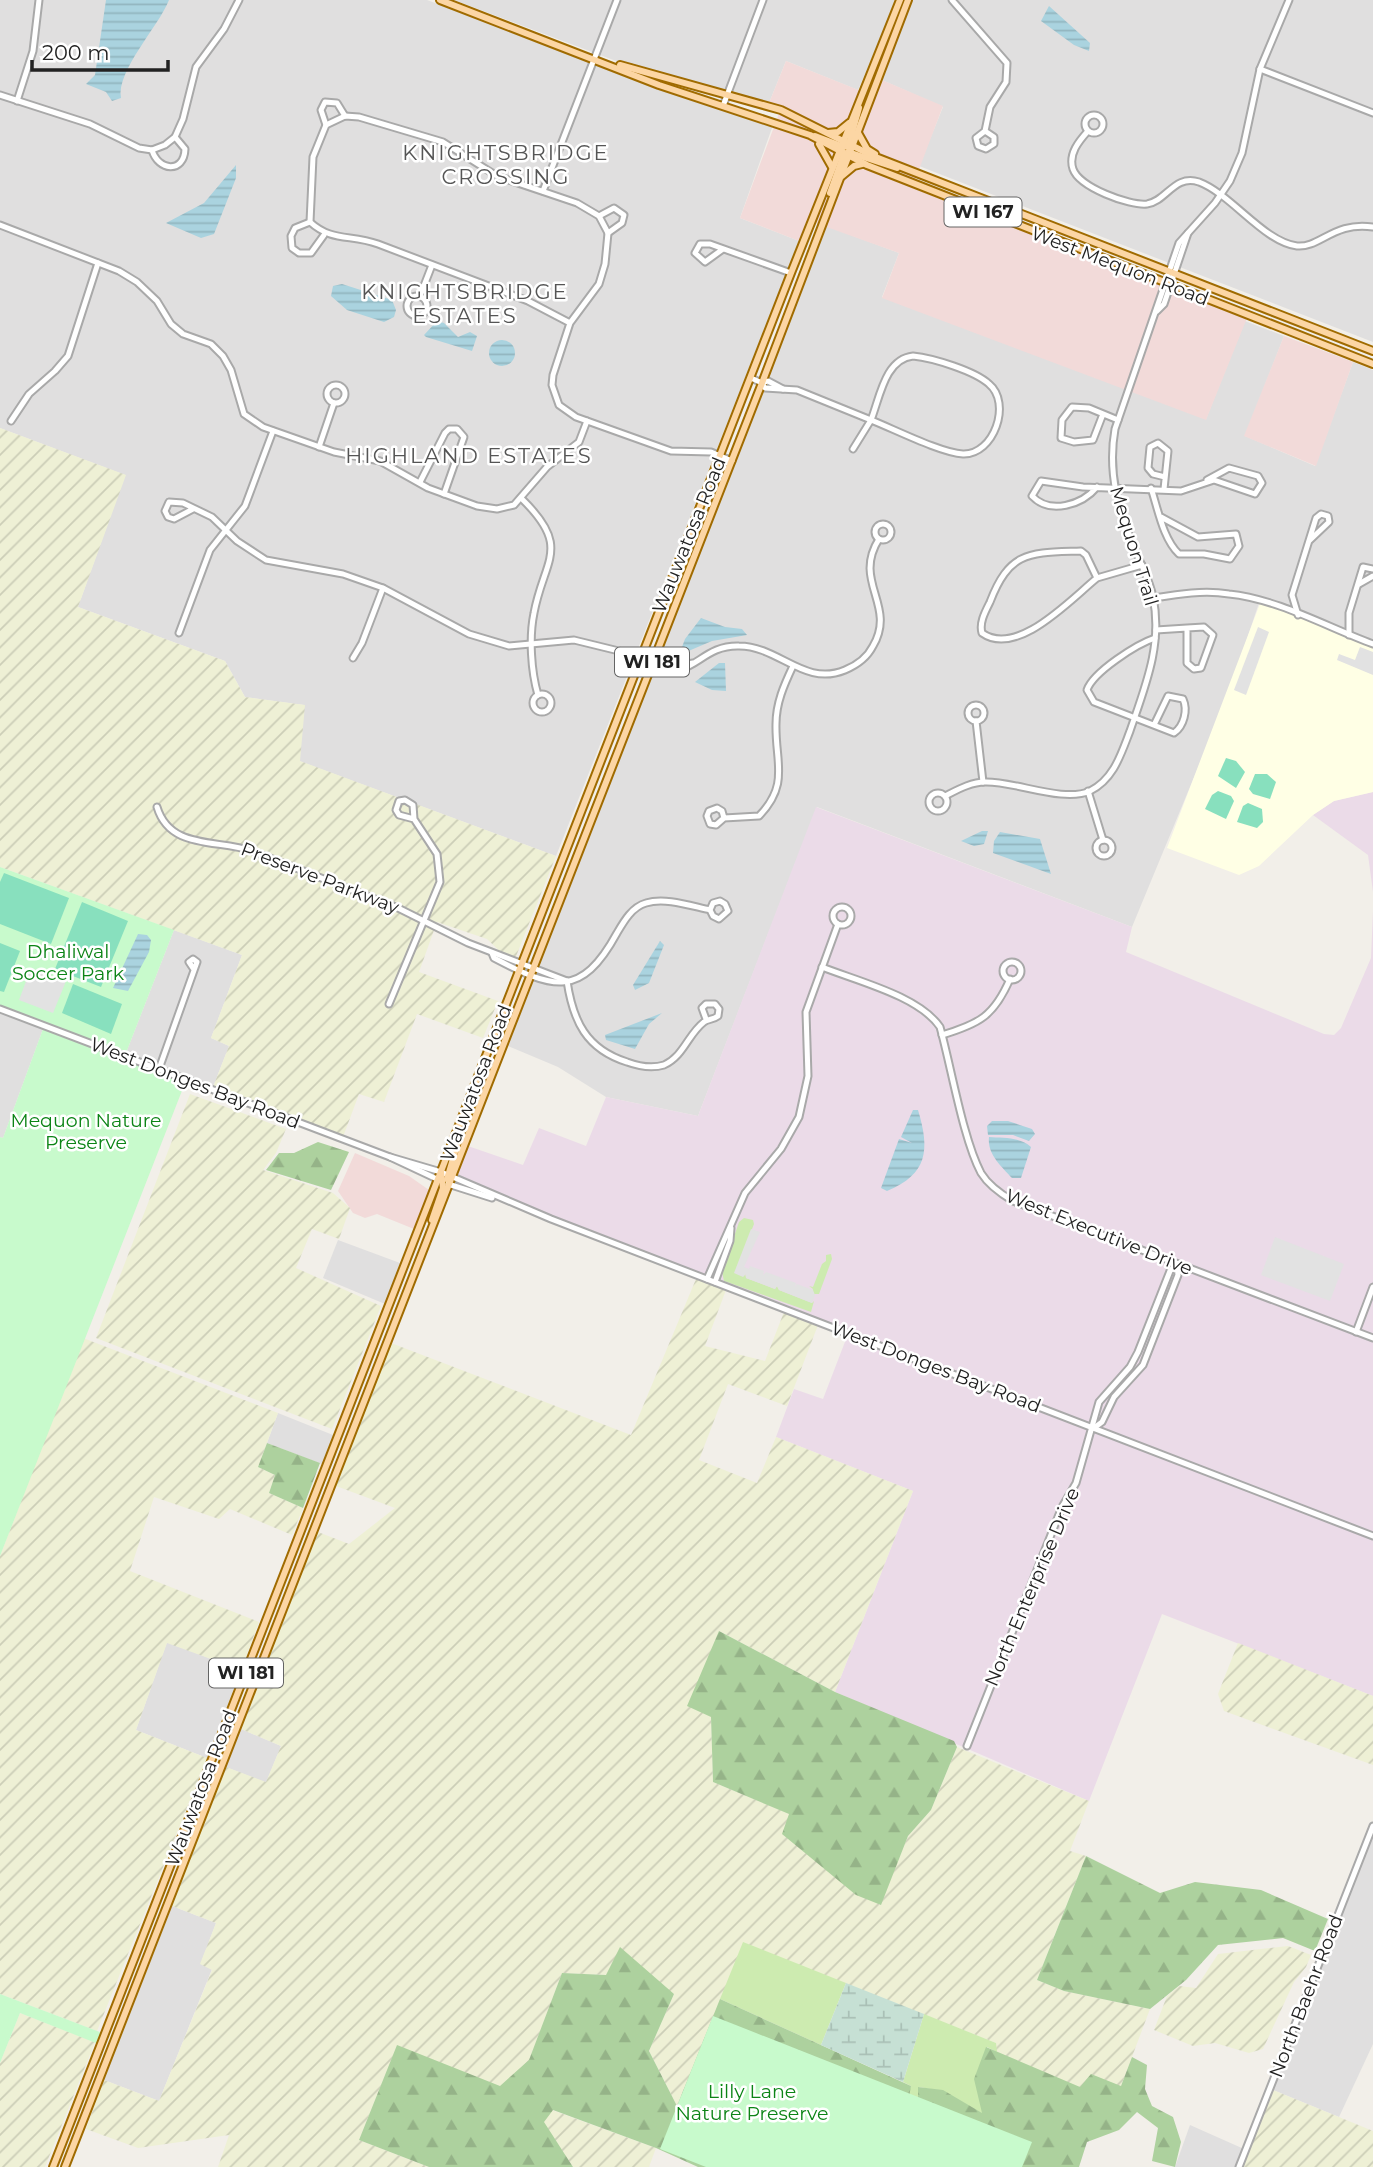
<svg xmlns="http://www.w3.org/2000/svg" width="1373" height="2167" font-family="Montserrat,sans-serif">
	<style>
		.residential { fill: #e0dfdf }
		.commercial { fill: #f2dad9 }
		.industrial { fill: #ebdbe8 }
		.education { fill: #ffffe5 }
		.farmland { fill: url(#farmland-furrows) }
		.grass { fill: #cdebb0 }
		.forest { fill: url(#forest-firs) }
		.wetland { fill: url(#wetland-marsh) }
		.park { fill: #c8facc }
		.pitch { fill: #88e0be }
		.parking { fill: #e2e2e2 }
		.water { fill: url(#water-rules) }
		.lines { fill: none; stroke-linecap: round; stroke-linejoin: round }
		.minor-casing { stroke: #a9a9a9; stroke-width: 9 }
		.major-casing { stroke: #a06b00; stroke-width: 10 }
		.minor { stroke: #fff; stroke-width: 5 }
		.major { stroke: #fcd6a4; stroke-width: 6 }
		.labels { text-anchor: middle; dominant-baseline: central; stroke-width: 5; stroke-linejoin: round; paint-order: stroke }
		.shield { fill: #fff; stroke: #646464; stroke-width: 2 }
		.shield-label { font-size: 18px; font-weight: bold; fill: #222 }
		.street-label { font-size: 19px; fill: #222; stroke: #fff }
		.park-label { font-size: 19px; fill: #0c8416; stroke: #fff }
		.neighbourhood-label { font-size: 21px; letter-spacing: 2px; fill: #555; stroke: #fff }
	</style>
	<defs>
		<pattern id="farmland-furrows" width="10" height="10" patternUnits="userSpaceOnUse" patternTransform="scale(1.75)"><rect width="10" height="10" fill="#eef0d5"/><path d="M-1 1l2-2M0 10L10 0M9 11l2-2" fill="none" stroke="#ccceb7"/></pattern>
		<pattern id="forest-firs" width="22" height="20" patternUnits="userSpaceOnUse" patternTransform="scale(1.75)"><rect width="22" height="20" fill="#add19e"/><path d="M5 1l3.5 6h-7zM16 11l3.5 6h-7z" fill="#95b388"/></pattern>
		<pattern id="wetland-marsh" width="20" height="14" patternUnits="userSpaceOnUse" patternTransform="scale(1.75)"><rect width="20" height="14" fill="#c6e0d4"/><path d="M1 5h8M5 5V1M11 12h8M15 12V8" fill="none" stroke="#aac0b6"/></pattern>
		<pattern id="water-rules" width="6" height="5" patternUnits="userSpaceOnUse" patternTransform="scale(1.75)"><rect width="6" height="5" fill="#aad3df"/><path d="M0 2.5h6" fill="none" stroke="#92b5bf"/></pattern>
	</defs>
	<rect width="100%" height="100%" fill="#f2efe9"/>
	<!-- residential -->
	<g class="residential">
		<path d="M0 0H427L689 98 773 125 740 218 799 241 556 856 299 761 304 705 245 697 225 661 78 607 125 475 0 428Z"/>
		<path d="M454 0H897L858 90 786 61 769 103 632 67Z"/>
		<path d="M910 0H1373V342L919 166 943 107 882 80Z"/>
		<path d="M827 226 899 253 882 297 1206 419 1245 321 1284 336 1245 436 1315 466 1353 362 1373 370V640L1261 597 1228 695 1132 927 817 807 698 1116 606 1097 558 1067 508 1046Z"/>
		<path d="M174 930 242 955 211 1038 229 1046 213 1087 126 1053Z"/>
		<path d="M0 1012 43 1029 3 1138 0 1137Z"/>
		<path d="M338 1240 400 1263 385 1304 323 1278Z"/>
		<path d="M278 1413 338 1437 327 1466 267 1443Z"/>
		<path d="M167 1642 241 1670 207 1758 136 1730Z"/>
		<path d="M241 1729 281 1746 266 1783 226 1767Z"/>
		<path d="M1373 1834V2044L1339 2117 1273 2090Z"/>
		<path d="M172 1906 216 1923 201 1963 212 1969 159 2101 104 2080Z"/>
		<path d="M1190 2125 1244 2149 1237 2167H1175Z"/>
	</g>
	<!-- commercial -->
	<g class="commercial">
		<path d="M786 61 876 97 882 80 943 106 912 188 1247 318 1206 420 882 298 899 253 807 220 799 241 740 218 781 108 769 103Z"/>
		<path d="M1284 336 1353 362 1316 466 1244 436Z"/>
		<path d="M355 1153 409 1176 429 1190 414 1229 377 1214 365 1218 353 1213 338 1191Z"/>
	</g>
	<!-- industrial -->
	<g class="industrial">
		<path d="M1373 792V892L1368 855 1313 815 1334 801Z"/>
		<path d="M816 807 1132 927 1126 952 1324 1034 1334 1035 1341 1028 1371 958 1373 911V1696L1162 1614 1089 1801 835 1692 913 1491 776 1437 794 1389 823 1399 848 1334 498 1199 449 1184 465 1145 523 1165 539 1128 586 1146 606 1097 698 1116Z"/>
	</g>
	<!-- education -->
	<path class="education" d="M1261 601 1373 644V792L1334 801 1313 815 1259 866 1239 875 1167 848Z"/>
	<!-- farmland -->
	<g class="farmland">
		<path d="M0 428 126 475 78 607 225 661 245 697 305 705 300 761 556 856 513 964 487 939 437 922 419 972 498 1001 483 1038 417 1014 384 1102 359 1094 343 1137 213 1087 229 1046 211 1038 242 955 0 867Z"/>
		<path d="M190 1094 286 1129 276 1153 263 1170 333 1193 350 1208 339 1239 312 1229 296 1268 381 1306 332 1429 96 1338Z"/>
		<path d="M696 1279 726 1290 705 1346 765 1361 784 1312 818 1325 787 1406 728 1384 699 1460 757 1483 776 1437 913 1491 835 1692 719 1631 711 1717 713 1782 790 1814 880 1905 908 1836 931 1810 957 1747 1089 1801 1070 1851 1086 1856 1037 1980 1064 1991 1150 2009 1112 2110 996 2064V2043L744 1943 677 2106 649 2051 674 1994 606 1975 562 1973 529 2061 500 2087 397 2046 359 2140 429 2167H218L229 2135 138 2148 86 2129 104 2080 159 2101 212 1970 200 1964 216 1923 172 1906 226 1767 266 1782 281 1746 241 1729 318 1532 349 1544 395 1508 336 1486 391 1343 631 1435Z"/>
		<path d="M83 1338 278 1413 258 1467 275 1475 269 1493 303 1508 292 1535 230 1509 219 1519 154 1497 130 1571 259 1622 241 1670 167 1643 136 1730 207 1758 97 2031 0 1994V1556Z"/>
		<path d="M1238 1643 1373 1696V1765L1224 1711 1218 1694Z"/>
		<path d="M1288 1946 1311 1955 1306 1967 1294 1982 1263 2049 1249 2053 1215 2043 1193 2046 1154 2030 1167 1996 1179 1986 1196 1988 1218 1954Z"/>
		<path d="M20 2013 95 2042 45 2167H0V2063Z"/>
		<path d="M1273 2090 1373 2131V2167H1242Z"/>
		<path d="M552 2110 656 2148 649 2167H573L543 2122Z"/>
	</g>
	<!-- grass -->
	<g class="grass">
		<path d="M744 1218 753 1220 754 1224 735 1273 743 1276 745 1273 746 1278 775 1289 777 1286 779 1290 812 1303 814 1301 811 1312 724 1281 722 1272 739 1222Z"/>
		<path d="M831 1254 832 1259 819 1294H812L813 1289 809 1286 813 1287 822 1264 826 1261V1255Z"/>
		<path d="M743 1942 846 1983 821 2045 720 1999Z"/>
		<path d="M924 2014 996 2043 997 2052 987 2047 983 2114 943 2091 919 2087 918 2116 866 2167 911 2086 903 2082Z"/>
	</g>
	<!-- forest -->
	<g class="forest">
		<path d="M318 1142 349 1152 331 1190 266 1170 279 1153H294Z"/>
		<path d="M267 1443 320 1463 303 1508 269 1493 275 1475 258 1467Z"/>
		<path d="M719 1631 835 1692 954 1741 957 1747 931 1810 908 1836 881 1905 856 1895 782 1834 789 1814 713 1782 711 1717 687 1706Z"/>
		<path d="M1086 1856 1160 1893 1195 1882 1261 1890 1328 1919 1315 1951 1283 1938 1218 1945 1186 1980 1150 2009 1064 1991 1037 1980Z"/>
		<path d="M620 1947 674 1994 649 2051 677 2106 720 1999 911 2086 899 2152 866 2167H698L656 2148 553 2110 544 2122 573 2167H429L359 2140 397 2045 500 2086 529 2060 562 1973 606 1975Z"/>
		<path d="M986 2047 1080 2087 1091 2074 1121 2086 1132 2057 1147 2065 1145 2089 1152 2106 1173 2117 1181 2142 1175 2167 1152 2161 1158 2128 1137 2112 1119 2130 1087 2142 1079 2167H995L918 2116V2087L943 2090 982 2113 974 2079Z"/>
	</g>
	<!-- wetland -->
	<path class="wetland" d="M846 1983 924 2014 903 2082 821 2045Z"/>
	<!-- park -->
	<g class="park">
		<path d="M0 867 174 930 126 1053 0 1007Z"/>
		<path d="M43 1029 185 1083 0 1556V1137L3 1138Z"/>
		<path d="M0 1994 105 2034 101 2045 20 2013 0 2063Z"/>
		<path d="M713 2016 1032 2142 1022 2167H706L660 2149Z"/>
	</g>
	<!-- pitch -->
	<g class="pitch">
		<path d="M1226 758 1236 761 1245 772 1236 788 1218 776Z"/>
		<path d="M1255 774H1267L1276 782 1270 799 1253 794 1249 789Z"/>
		<path d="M1218 791 1231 796 1234 801 1226 819 1205 809 1212 795Z"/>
		<path d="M1248 803 1262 809 1263 822 1257 828 1237 822 1243 806Z"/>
		<path d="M4 873 69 898 51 944 0 924V882Z"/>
		<path d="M82 902 128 921 101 987 55 969Z"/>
		<path d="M0 943 20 951 4 992 0 991Z"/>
		<path d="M73 984 122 1004 111 1034 62 1013Z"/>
	</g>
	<!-- parking -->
	<g class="parking">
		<path d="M1258 627 1269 632 1246 695 1234 690Z"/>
		<path d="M1360 647 1373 652V675L1337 660 1339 654 1355 660Z"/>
		<path d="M31 968 66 981 53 1013 19 1000Z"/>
		<path d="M751 1229 760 1232 744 1267 749 1269 750 1266 764 1271 763 1275 766 1272 796 1283 795 1287 797 1284 813 1290 815 1295 812 1303 779 1290 777 1286 775 1289 746 1278V1274L743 1277 734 1273Z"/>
		<path d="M1275 1237 1344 1264 1330 1301 1261 1275Z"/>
	</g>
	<!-- water -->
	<g class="water">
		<path d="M106 0H169C159 26 116 71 121 98L112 101 106 92 86 84 95 75Z"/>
		<path d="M1049 6 1090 43 1089 51 1074 45 1041 21Z"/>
		<path d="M236 165V178L214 234 201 238 166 223 204 203Z"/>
		<path d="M342 284 392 300 396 310 394 317 384 322 347 310 331 296 333 286Z"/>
		<path d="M437 321 444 323 458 337 470 332 477 336 472 351 426 337 424 335Z"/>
		<circle cx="502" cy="353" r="13"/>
		<path d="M701 618 725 627 742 629 747 635 712 641 679 655 685 639Z"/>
		<path d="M719 663H725L726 691 712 690 695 682Z"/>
		<path d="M982 831H988L984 844 974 846 961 841Z"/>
		<path d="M1000 832 1040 839 1051 874 993 853 994 841Z"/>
		<path d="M138 934 147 935 151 940 149 952 128 991 113 988Z"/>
		<path d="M660 941 664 945 649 983 635 990 633 985Z"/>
		<path d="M662 1013 649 1024 635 1049 606 1040 605 1035Z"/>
		<path d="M913 1110H918C930 1150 928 1174 887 1191L881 1188 899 1139 912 1143 901 1137Z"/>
		<path d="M992 1121H1008L1032 1129 1035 1134 1029 1141 1013 1135H988L987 1126Z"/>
		<path d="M989 1137C1003 1138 1020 1137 1031 1147L1021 1178H1012C1001 1166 987 1154 989 1137Z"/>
	</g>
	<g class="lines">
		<!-- minor casing -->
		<g class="minor-casing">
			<g id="minor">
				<path d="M952 0 1007 63 1006 82 990 107 985 131 976 138 978 146 986 149 994 144V137L985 131"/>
				<path d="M1260 69 1373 113"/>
				<path d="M0 95 90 124 139 148 152 150 165 145 175 137 183 119 196 67 224 29 239 0"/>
				<path d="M17 101 33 51 39 0"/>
				<path d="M723 106 763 0"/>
				<circle cx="1094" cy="124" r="9"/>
				<path d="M326 125 321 110 325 102 337 103 345 116"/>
				<path d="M1088 131C1079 141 1068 154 1073 169 1079 187 1129 206 1147 204 1167 201 1174 174 1199 182 1231 194 1264 242 1297 246 1320 248 1334 221 1373 227"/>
				<path d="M152 150C158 171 184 174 185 149L175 137"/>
				<path d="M543 191 617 0"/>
				<path d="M599 216 614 208 624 215 622 223 608 233"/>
				<path d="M310 222 295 228 291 236 292 248 299 253H311L324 235"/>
				<path d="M0 225 119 271 137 282 157 301 171 324 183 334 211 344 223 356 231 370 244 414 263 427 334 452 380 461 428 488 477 506 497 509 514 505 547 467 579 442 587 421"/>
				<path d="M723 249 705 262 695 253 700 244H710L791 273"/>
				<circle cx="417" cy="306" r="10"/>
				<path d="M420 296 432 265"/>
				<path d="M1157 311 1164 304 1188 233"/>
				<path d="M570 323 528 301 378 244C350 234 332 242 310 222L313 157 326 125 345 116 359 117 443 142 497 176 577 203 599 216 608 233 605 264 599 284 570 323 553 375 552 385 559 405 576 417 671 451 711 452 732 461"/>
				<path d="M913 356C933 358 975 371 989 384 1012 403 994 455 963 454 941 453 894 429 871 420 880 397 885 359 913 356Z"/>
				<path d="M751 378 762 383 765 388 797 390 871 420 853 449"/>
				<path d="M762 383 768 381 783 389"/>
				<circle cx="336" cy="394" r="9"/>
				<path d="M1103 414 1093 440 1074 442 1061 438 1062 420 1072 407 1089 408 1118 420"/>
				<path d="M11 421 29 394 55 371 68 356 98 263"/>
				<path d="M319 447 334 403"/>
				<path d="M420 482 445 433 449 429H457L464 437 444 494"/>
				<path d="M1097 487C1082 505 1050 515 1032 496L1041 481 1083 487 1181 491 1214 480 1255 494 1262 483 1258 476 1229 468 1207 480"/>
				<path d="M1151 488C1158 509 1163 539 1179 554H1204L1230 559 1239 546 1236 534 1198 537 1161 517"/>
				<path d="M1164 489 1168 451 1158 443 1150 447 1148 468 1153 474 1165 477"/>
				<path d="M522 499C572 548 544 559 534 613 529 637 531 671 538 695"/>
				<path d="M193 509 174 519 168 517 165 511 169 502 183 503 212 517 237 541 266 560 343 574 383 588 469 634 509 646 574 640 623 652"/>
				<circle cx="883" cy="532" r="8"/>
				<path d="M1097 578C1071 599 1017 658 982 633 979 623 985 612 990 602 1010 550 1030 553 1081 551L1086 555 1097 578 1142 565"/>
				<path d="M1359 584 1373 576"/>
				<path d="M1154 598C1179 594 1204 590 1229 594 1278 599 1327 627 1373 644"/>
				<path d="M1298 615 1292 595 1316 518 1321 514 1328 516 1329 522 1309 541"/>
				<path d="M1156 630 1187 628V663L1194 669 1201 668 1213 635 1204 627 1187 628"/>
				<path d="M179 633 210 550 245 506 273 431"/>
				<path d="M1349 635V613L1363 567 1373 569"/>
				<path d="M353 658 362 643 383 588"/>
				<path d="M693 663 671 667 623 652C631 660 640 664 650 668 695 682 698 645 739 646 779 646 804 687 845 670 857 665 867 658 873 646 897 605 852 582 879 539"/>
				<circle cx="542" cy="703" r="9"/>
				<circle cx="976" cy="713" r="8"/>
				<path d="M976 721 983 782"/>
				<path d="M1154 725 1168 696 1183 699C1188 710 1184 726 1174 733L1094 702 1087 690C1093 672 1137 644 1155 638"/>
				<path d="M1088 791 1103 840"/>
				<circle cx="938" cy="802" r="9"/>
				<path d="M945 796C957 790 971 782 985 782 1015 781 1063 803 1090 791 1114 779 1121 754 1130 731 1145 687 1163 644 1153 597 1150 581 1142 567 1136 552 1119 512 1107 474 1115 429L1179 243 1215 203 1230 181 1242 153 1260 69 1289 0"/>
				<path d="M157 807C170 850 217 839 252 851L398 908 468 943 567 981"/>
				<path d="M724 818 722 811 717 808 709 811 707 816 710 824 716 825 724 818 759 816C790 784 775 762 776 724 776 703 784 685 793 666"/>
				<circle cx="1104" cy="848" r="8"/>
				<circle cx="842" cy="916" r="9"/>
				<path d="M492 953 494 958C553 989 581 999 617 933 624 921 632 907 646 903 665 897 691 906 710 910L713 916 719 919 728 911 725 904 720 901 713 903 710 910"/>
				<circle cx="1012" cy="971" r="9"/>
				<path d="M822 967C857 981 919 996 940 1027 951 1066 963 1139 981 1173 989 1186 1001 1194 1013 1201L1373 1338"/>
				<path d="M567 981C573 1021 586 1049 627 1062 638 1066 651 1069 664 1065 684 1056 688 1034 704 1022 707 1019 713 1020 718 1016L719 1009 715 1004H706L702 1008 706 1019"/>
				<path d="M389 1004 440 882 437 854 414 819 413 805 405 800 399 801 396 810 399 815 414 819"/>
				<path d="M0 1009 390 1157 439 1180"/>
				<path d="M942 1035C979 1024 994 1016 1010 979"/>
				<path d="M159 1069 197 962 193 959 189 962 193 968"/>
				<path d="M390 1157 441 1172 551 1219 1373 1536"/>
				<path d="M448 1184 492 1198"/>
				<path d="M707 1279 745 1193 781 1149 799 1117 808 1076 806 1012 838 924"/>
				<path d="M715 1282 730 1241 731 1228"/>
				<path d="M1356 1332 1373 1287"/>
				<path d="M1094 1428 1102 1422 1114 1397 1143 1365 1178 1275 1177 1264"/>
				<path d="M967 1746 1062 1507 1076 1483 1099 1402 1130 1367 1138 1352 1170 1271 1177 1264"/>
				<path d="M1239 2167 1373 1826"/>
			</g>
		</g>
		<!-- major casing -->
		<g class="major-casing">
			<g id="major">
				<path d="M440 0 659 85 810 135 867 165 1373 364"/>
				<path d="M620 65 781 110 873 156 1373 351"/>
				<path d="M828 133 838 132 849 123"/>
				<path d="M858 133 867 149 875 154"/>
				<path d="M815 136 844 147"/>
				<path d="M819 144 832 167"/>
				<path d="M848 147 859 108"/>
				<path d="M848 152 897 168"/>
				<path d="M842 176 854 166 862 164"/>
				<path d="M830 193 844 154"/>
				<path d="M447 1179 458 1142V1133"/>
				<path d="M432 1220 443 1188 441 1172"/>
				<path d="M53 2167 791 273 900 0"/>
				<path d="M65 2167 762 383 908 0"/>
			</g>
		</g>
		<!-- minor -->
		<use href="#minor" class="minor"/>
		<!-- major -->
		<use href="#major" class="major"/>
	</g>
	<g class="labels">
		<!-- shield labels -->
		<g class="shield">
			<rect x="944.5" y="197.5" width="77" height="29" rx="5"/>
			<rect x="615" y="647.5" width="74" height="29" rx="5"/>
			<rect x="209" y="1658.5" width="74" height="29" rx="5"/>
		</g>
		<g class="shield-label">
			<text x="983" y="212">WI 167</text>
			<text x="652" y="662">WI 181</text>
			<text x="246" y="1673">WI 181</text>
		</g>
		<!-- street labels -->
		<g class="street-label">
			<text transform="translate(1120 266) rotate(21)">West Mequon Road</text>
			<text transform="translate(689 535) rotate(-68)">Wauwatosa Road</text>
			<text transform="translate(1134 546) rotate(73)">Mequon Trail</text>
			<text transform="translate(320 878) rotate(21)">Preserve Parkway</text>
			<text transform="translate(195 1083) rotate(21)">West Donges Bay Road</text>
			<text transform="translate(476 1083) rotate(-69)">Wauwatosa Road</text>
			<text transform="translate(1099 1232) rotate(22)">West Executive Drive</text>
			<text transform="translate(936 1367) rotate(21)">West Donges Bay Road</text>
			<text transform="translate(1032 1587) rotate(-67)">North Enterprise Drive</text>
			<text transform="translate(201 1788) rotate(-69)">Wauwatosa Road</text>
			<text transform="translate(1306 1996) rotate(-69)">North Baehr Road</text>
		</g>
		<!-- park labels -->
		<g class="park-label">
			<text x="68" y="951">Dhaliwal<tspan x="68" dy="22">Soccer Park</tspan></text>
			<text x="86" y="1120">Mequon Nature<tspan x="86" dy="22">Preserve</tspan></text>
			<text x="752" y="2091">Lilly Lane<tspan x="752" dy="22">Nature Preserve</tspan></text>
		</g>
		<!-- neighbourhood labels -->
		<g class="neighbourhood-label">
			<text x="506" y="152">KNIGHTSBRIDGE<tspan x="506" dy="24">CROSSING</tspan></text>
			<text x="465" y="291">KNIGHTSBRIDGE<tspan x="465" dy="24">ESTATES</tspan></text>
			<text x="469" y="455">HIGHLAND ESTATES</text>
		</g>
	</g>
	<!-- scale -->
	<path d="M32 60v10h136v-10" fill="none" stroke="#222222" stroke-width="3.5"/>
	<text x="42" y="60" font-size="21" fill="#222222" stroke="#ffffff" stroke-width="5" paint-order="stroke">200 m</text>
</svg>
